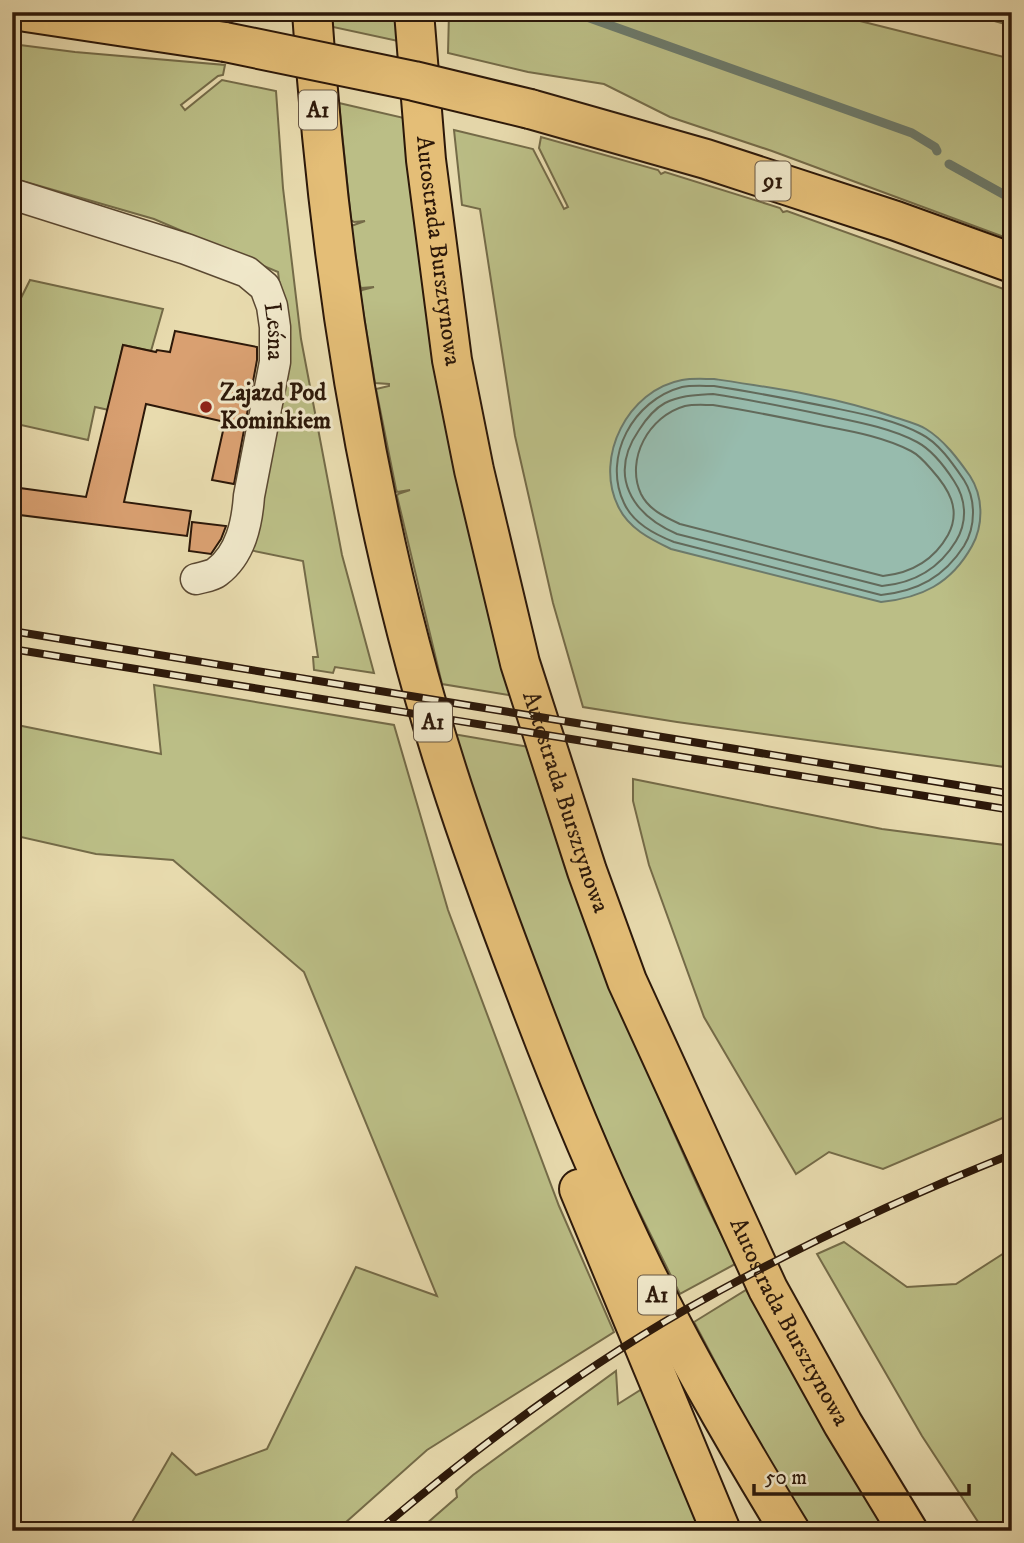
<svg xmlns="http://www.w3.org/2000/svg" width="1024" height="1543" font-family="'IM FELL DW Pica',serif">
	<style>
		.green { fill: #bbbe86; stroke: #746b48; stroke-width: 2 }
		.water { fill: #97bbad; stroke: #6c7a6b; stroke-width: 2 }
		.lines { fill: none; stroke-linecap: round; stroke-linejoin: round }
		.shore { stroke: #626a5b; stroke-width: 2 }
		.stream { stroke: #6c7a6b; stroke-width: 9 }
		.building { fill: #d9a071; stroke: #2c1809; stroke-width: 2 }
		.minor-casing { stroke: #5b4932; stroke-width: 33 }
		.major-casing { stroke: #2c1809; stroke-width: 42 }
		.highway-casing { stroke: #2c1809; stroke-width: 42 }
		.minor { stroke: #f0e8ca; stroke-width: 30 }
		.major { stroke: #e4be77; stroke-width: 38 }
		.highway { stroke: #e4be77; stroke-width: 38 }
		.rail-casing { stroke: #2c1809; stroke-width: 8 }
		.rail { stroke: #f0e8ca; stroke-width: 5; stroke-dasharray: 16; stroke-linecap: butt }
		.major-bridge-casing { stroke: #2c1809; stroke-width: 42; stroke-linecap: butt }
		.major-bridge { stroke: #e4be77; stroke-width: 38 }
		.poi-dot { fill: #8f2418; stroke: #f0e8ca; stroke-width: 2.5 }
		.labels { text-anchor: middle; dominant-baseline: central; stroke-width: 6; stroke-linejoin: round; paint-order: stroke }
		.shield { fill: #f0e8ca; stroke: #675643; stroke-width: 2 }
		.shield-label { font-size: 23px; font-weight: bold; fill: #2c1809 }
		.street-label { font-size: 24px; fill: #2c1809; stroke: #f0e8ca }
		.poi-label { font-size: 24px; font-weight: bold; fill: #2c1809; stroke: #f0e8ca; text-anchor: start }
	</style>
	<rect width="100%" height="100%" fill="#e8dbae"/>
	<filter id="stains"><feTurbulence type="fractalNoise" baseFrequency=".00286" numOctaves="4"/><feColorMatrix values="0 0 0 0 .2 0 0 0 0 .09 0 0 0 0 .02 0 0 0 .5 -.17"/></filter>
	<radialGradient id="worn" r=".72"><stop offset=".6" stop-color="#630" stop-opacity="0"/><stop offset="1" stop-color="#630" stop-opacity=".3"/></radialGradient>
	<!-- green -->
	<g class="green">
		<path d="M332 12H395L398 41 333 27 332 18 345 15H334Z"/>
		<path d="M449 12H824L1012 59V240L772 151 670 117 604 84 528 72 448 53Z"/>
		<path d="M962 12H1012V26Z"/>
		<path d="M12 44 75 52 225 65 223 75 218 76 181 105 185 110 222 80 276 91 283 188 301 339 342 555 374 673 335 667 333 673 314 670 313 657H318L303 561 230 546 286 338 278 272 154 219 12 178Z"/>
		<path d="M339 103 404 118C419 314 471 505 514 696L442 684 397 496 398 494 410 490 397 492 396 489 376 389 389 386V384L375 383 360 292 362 290 374 287 361 288 360 285 351 226 365 221 354 222 351 220Z"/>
		<path d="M454 130 533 149 564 209 568 207 539 148 541 137 658 170 661 174 665 172 780 208 783 212 787 211 1012 292V768L677 722 583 707 553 603 515 436 480 209 462 205Z"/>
		<path d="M30 280 163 309 151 351 123 345 109 410 95 407 88 440 12 423V337L15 325 12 324V316Z"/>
		<path d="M154 685 394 725 448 910 559 1206 614 1332 427 1450 336 1531H127L172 1453 196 1475 267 1449 356 1267 437 1296 304 972 173 860 96 854 12 835V724L161 754Z"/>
		<path d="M453 734 529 747C575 873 617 1001 670 1124 691 1171 711 1219 737 1263L680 1294 621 1175 535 974Z"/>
		<path d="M633 779 882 829 1012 846V1114L883 1169 829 1152 796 1174 704 1017 649 865 633 801Z"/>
		<path d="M844 1242 907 1287 956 1284 1012 1248V1531H984L922 1436 817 1254Z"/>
		<path d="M746 1290 874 1511 887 1531H812L757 1441 694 1322Z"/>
		<path d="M616 1371 618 1404 642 1389 701 1531H418L457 1497 456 1490 473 1475Z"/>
	</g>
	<!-- water -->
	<path class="water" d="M714 379C775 388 838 397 897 418 906 421 918 424 926 429 944 440 958 459 970 476 983 496 984 524 972 546 951 584 921 598 881 602L671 549C650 539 628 528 618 506 594 457 628 390 682 380 692 378 704 379 714 379Z"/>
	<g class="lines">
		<!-- shore -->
		<g class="shore">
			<path d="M714 386C754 392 794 400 834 408 863 414 895 420 921 434 939 443 953 464 964 480 976 499 976 526 964 546 944 577 918 591 881 595L674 542C654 534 633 523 624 503 602 457 633 400 682 387 691 385 704 386 714 386Z"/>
			<path d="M713 394C752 400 791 408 829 416 858 422 891 428 917 442 932 450 945 467 954 481 966 499 968 521 956 541 939 569 915 583 882 586L677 534C631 514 608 475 639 430 646 419 654 409 665 403 681 395 696 395 713 394Z"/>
			<path d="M713 405C752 411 790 419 829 427 856 432 886 438 911 451 919 455 925 462 931 469 948 488 962 509 948 535 934 560 911 573 883 576L680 524C665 517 649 510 641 494 625 459 649 416 685 406 694 404 704 405 713 405Z"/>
		</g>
		<!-- stream -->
		<g class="stream">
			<path d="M562 12 584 16 912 133 935 147 937 151"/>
			<path d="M949 164 1012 199"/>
		</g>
	</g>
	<!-- building -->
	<g class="building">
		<path d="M175 331 257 347V360L234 484 212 480 225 422 146 404 124 502 191 511 187 536 12 514V487L86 497 123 345 156 352 157 350 170 352Z"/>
		<path d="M192 522 226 526 221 539 211 554 189 551Z"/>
	</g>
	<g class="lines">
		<!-- minor casing -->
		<g class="minor-casing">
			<g id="minor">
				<path id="s1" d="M12 194 186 249 247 272 265 287 272 306 275 327V362L249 496C247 523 241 554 217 572 212 576 203 577 196 579"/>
			</g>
		</g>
		<!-- major casing -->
		<g class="major-casing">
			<g id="major">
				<path d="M26 12 225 42"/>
				<path d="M530 109 706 159 896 221 1012 263"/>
			</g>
		</g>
		<!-- highway casing -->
		<g class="highway-casing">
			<g id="highway">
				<path d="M312 12C329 269 369 529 448 774 472 849 499 922 527 995 562 1088 600 1180 644 1270 688 1360 738 1446 790 1531"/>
				<path id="s2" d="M414 12 426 160 452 360 474 470 520 663 587 871 627 981 768 1289 843 1424 908 1531"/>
				<path d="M579 1189 721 1531"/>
			</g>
		</g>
		<!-- minor -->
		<use href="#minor" class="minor"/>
		<!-- major -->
		<use href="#major" class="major"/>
		<!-- highway -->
		<use href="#highway" class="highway"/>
		<!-- rail casing -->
		<g class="rail-casing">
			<g id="rail">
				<path d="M12 631 1012 794"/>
				<path d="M12 649 1012 810"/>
				<path d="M378 1531C471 1452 577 1372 683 1311 789 1251 899 1199 1012 1154"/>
			</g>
		</g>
		<!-- rail -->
		<use href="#rail" class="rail"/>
		<!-- major-bridge casing -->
		<g class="major-bridge-casing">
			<path id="major-bridge" d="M225 42 414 81 530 109"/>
		</g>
		<!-- major-bridge -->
		<use href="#major-bridge" class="major-bridge"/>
	</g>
	<!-- markers -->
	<circle class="poi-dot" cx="206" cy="407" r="7"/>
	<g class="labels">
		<!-- shield labels -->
		<g class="shield">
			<rect x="299" y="90.5" width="38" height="39" rx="5"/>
			<rect x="755.5" y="161.5" width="35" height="39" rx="5"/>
			<rect x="414" y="702.5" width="38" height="39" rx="5"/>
			<rect x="638" y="1275.5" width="38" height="39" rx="5"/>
		</g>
		<g class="shield-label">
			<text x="318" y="110">A1</text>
			<text x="773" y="181">91</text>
			<text x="433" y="722">A1</text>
			<text x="657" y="1295">A1</text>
		</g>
		<!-- street labels -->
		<g class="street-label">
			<text stroke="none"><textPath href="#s2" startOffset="240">Autostrada Bursztynowa</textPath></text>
			<text stroke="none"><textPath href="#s1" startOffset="317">Leśna</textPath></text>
			<text stroke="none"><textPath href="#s2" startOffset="807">Autostrada Bursztynowa</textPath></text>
			<text stroke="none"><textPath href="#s2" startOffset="1374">Autostrada Bursztynowa</textPath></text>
		</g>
		<!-- poi labels -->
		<g class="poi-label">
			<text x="220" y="393">Zajazd Pod<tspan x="220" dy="28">Kominkiem</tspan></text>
		</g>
	</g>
	<!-- margin -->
	<rect width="1024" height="1543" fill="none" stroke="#e8dbae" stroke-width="42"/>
	<rect x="14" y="14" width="996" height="1515" fill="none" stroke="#2c1809" stroke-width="3.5"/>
	<rect x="21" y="21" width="982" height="1501" fill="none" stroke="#2c1809" stroke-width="2"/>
	<!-- scale -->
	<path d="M754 1484v10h215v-10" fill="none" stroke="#2c1809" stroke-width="3.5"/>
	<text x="765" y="1484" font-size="21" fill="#2c1809" stroke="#f0e8ca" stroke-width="5" paint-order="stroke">50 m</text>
	<rect width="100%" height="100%" filter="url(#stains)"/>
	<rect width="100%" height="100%" fill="url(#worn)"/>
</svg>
